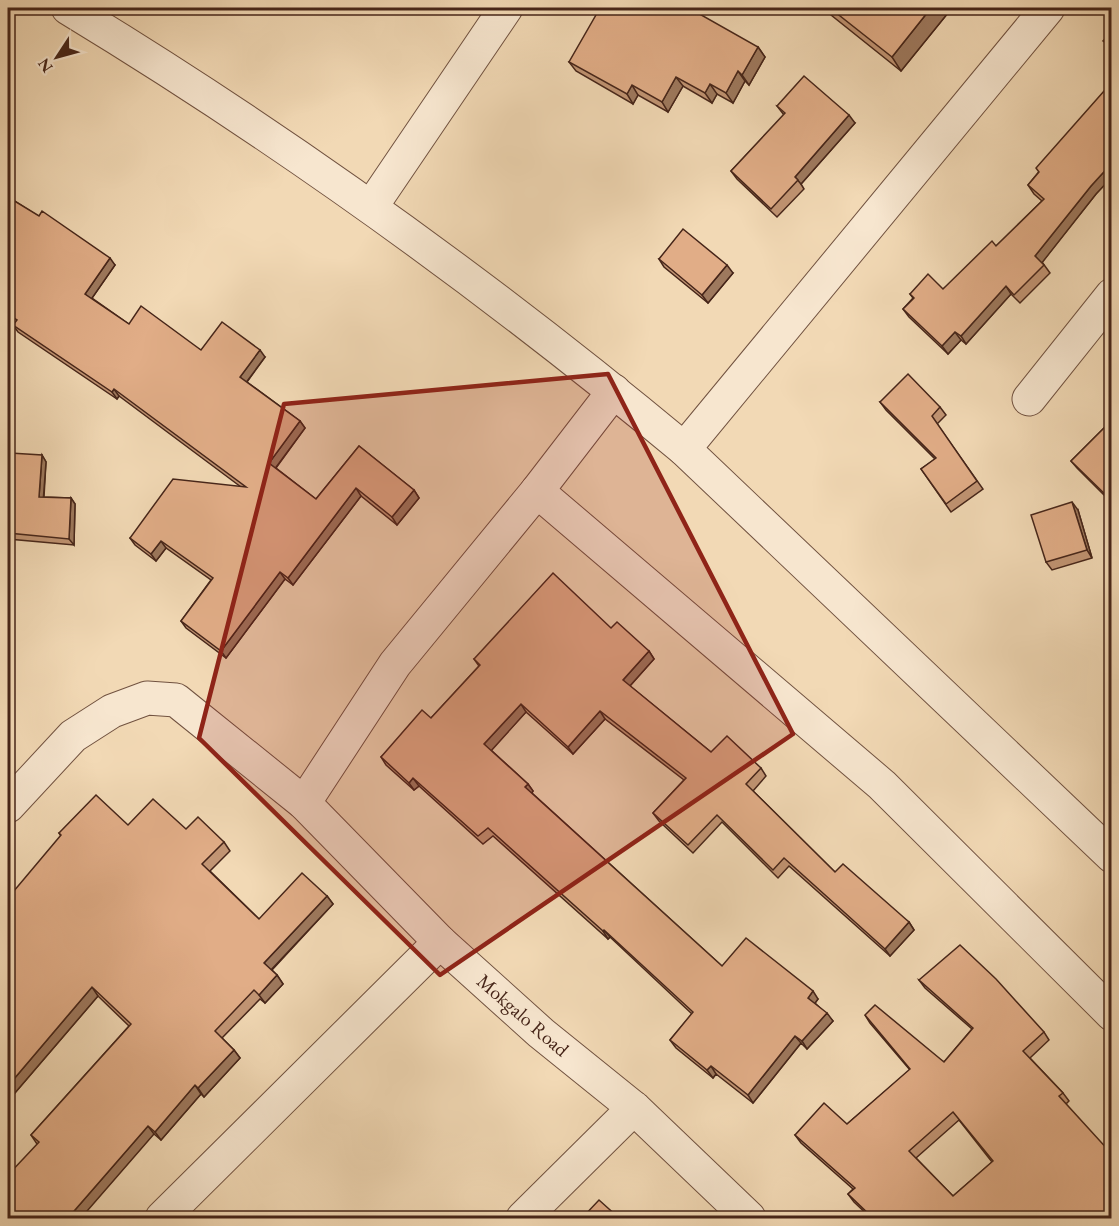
<svg xmlns="http://www.w3.org/2000/svg" width="1119" height="1226" font-family="'EB Garamond',serif">
	<style>
		.lines { fill: none; stroke-linecap: round; stroke-linejoin: round }
		.minor-casing { stroke: #715240; stroke-width: 35 }
		.tertiary-casing { stroke: #715240; stroke-width: 35 }
		.minor { stroke: #f7e6cf; stroke-width: 33 }
		.tertiary { stroke: #f7e6cf; stroke-width: 33 }
		.wall { fill: #c29574; stroke: #462519; stroke-width: 1.5; fill-rule: evenodd }
		.shaded-wall { fill: #9e795e; stroke: #462519; stroke-width: 1.5 }
		.building { fill: #e1ad87; stroke: #462519; stroke-width: 1.5; fill-rule: evenodd }
		.marked { fill: #8f2418; fill-opacity: 0.2; stroke: #8f2418; stroke-width: 4.5; stroke-linejoin: round }
		.labels { text-anchor: middle; dominant-baseline: central; stroke-width: 4.5; stroke-linejoin: round; paint-order: stroke }
		.street-label { font-size: 20px; fill: #462519; stroke: #f7e6cf }
	</style>
	<rect width="100%" height="100%" fill="#f2d9b5"/>
	<filter id="stains"><feTurbulence type="fractalNoise" baseFrequency=".00333" numOctaves="4"/><feColorMatrix values="0 0 0 0 .2 0 0 0 0 .09 0 0 0 0 .02 0 0 0 .5 -.17"/></filter>
	<radialGradient id="worn" r=".72"><stop offset=".6" stop-color="#630" stop-opacity="0"/><stop offset="1" stop-color="#630" stop-opacity=".3"/></radialGradient>
	<g class="lines">
		<!-- minor casing -->
		<g class="minor-casing">
			<g id="minor">
				<path d="M371 207 506 8"/>
				<path d="M1029 399 1112 295"/>
				<path d="M684 449 1048 8"/>
				<path d="M537 491 882 785 1112 1014"/>
				<path d="M304 803 395 664 537 491 614 391"/>
				<path d="M8 806 73 736 112 711 147 698 176 700 304 803 440 942 541 1033 634 1108 749 1218"/>
				<path d="M162 1218 440 942"/>
				<path d="M523 1218 634 1108"/>
			</g>
		</g>
		<!-- tertiary casing -->
		<g class="tertiary-casing">
			<path id="tertiary" d="M68 8C284 139 490 288 684 449L1112 856"/>
		</g>
		<!-- minor -->
		<use href="#minor" class="minor"/>
		<!-- tertiary -->
		<use href="#tertiary" class="tertiary"/>
	</g>
	<!-- wall -->
	<g class="wall">
		<path d="M826 8H959L957 11 952 8 901 71 831 15Z"/>
		<path d="M758 47 765 57 749 85 745 81 733 103 717 94 712 103 683 86 668 112 638 95 633 104 576 71 569 62Z"/>
		<path d="M1112 82V177L1096 194 1042 262 1050 273 1020 303 1011 294 966 344 961 340 948 354 909 317 903 309 913 298 910 294 943 289 996 246 1042 201 1034 194 1028 185Z"/>
		<path d="M777 106 855 123 801 184 804 189 777 217 737 179 731 171 784 115Z"/>
		<path d="M8 197 115 265 92 298 129 324 201 350 265 357 247 382 300 421 305 428 276 468 316 499 359 446 414 490 419 498 397 525 361 496 293 585 285 579 226 658 186 628 181 621 211 580 166 548 156 561 135 545 130 538 241 487 119 396 117 399 18 332 13 325 15 323 8 318Z"/>
		<path d="M659 259 733 273 708 303 664 267Z"/>
		<path d="M880 402 940 407 946 415 937 424 983 489 951 512 921 469 935 459 886 410Z"/>
		<path d="M1112 420V503L1077 468 1071 461Z"/>
		<path d="M42 455 46 462 44 497 71 498 75 504 74 545 8 539V484Z"/>
		<path d="M1078 510 1092 558 1052 570 1046 562Z"/>
		<path d="M611 628 649 651 654 659 630 686 711 752 761 768 766 776 753 791 835 872 909 922 914 930 890 956 789 866 778 878 722 822 693 853 659 821 653 813 684 780 605 719 573 754 526 712 491 750 528 784 533 791 532 793 722 966 818 999 815 1003 833 1021 807 1049 801 1043 753 1103 716 1074 713 1078 676 1048 670 1040 692 1014 610 937 608 939 493 836 483 844 419 786 414 790 386 765 381 757 431 718 479 666 474 659Z"/>
		<path d="M128 825 186 829 224 842 230 851 210 871 259 919 327 896 333 904 272 970 277 975 283 984 265 1003 260 999 222 1038 234 1050 240 1058 204 1097 201 1094 161 1140 154 1134 37 1144 31 1135 129 1026 98 996 8 1101 61 836 59 833Z"/>
		<path d="M919 980 1044 1032 1049 1040 1030 1058 1063 1093 1069 1101 1066 1104 1112 1218H871L854 1202 848 1194 853 1189 801 1143 795 1135 847 1124 910 1070 870 1023 865 1015 944 1062 972 1029 925 988ZM959 1120 992 1162 953 1196 916 1158Z"/>
	</g>
	<!-- shaded-wall -->
	<g class="shaded-wall">
		<path d="M931 8H952L901 71 892 57Z"/>
		<path d="M758 47 765 57 749 85 742 75Z"/>
		<path d="M738 71 745 81 733 103 726 93Z"/>
		<path d="M676 77 683 86 668 112 662 102Z"/>
		<path d="M710 84 717 94 712 103 705 93Z"/>
		<path d="M632 85 638 95 633 104 627 94Z"/>
		<path d="M849 115 855 123 801 184 795 177Z"/>
		<path d="M1112 163V177L1096 194 1041 264 1035 256 1091 186Z"/>
		<path d="M110 258 115 265 90 301 85 294Z"/>
		<path d="M727 265 733 273 708 303 702 295Z"/>
		<path d="M1006 286 1011 294 966 344 961 336Z"/>
		<path d="M955 332 961 340 948 354 942 346Z"/>
		<path d="M260 350 265 357 245 384 240 377Z"/>
		<path d="M114 389 119 396 117 399 112 392Z"/>
		<path d="M300 421 305 428 274 470 269 463Z"/>
		<path d="M42 455 46 462 43 503 39 497Z"/>
		<path d="M356 488 361 496 293 585 288 578Z"/>
		<path d="M414 490 419 498 397 525 392 517Z"/>
		<path d="M71 498 75 504 74 545 69 539Z"/>
		<path d="M1072 502 1078 510 1092 558 1087 550Z"/>
		<path d="M161 541 166 548 156 561 151 554Z"/>
		<path d="M280 572 285 579 226 658 221 651Z"/>
		<path d="M649 651 654 659 628 688 623 680Z"/>
		<path d="M521 704 526 712 490 752 484 744Z"/>
		<path d="M600 711 605 719 573 754 568 747Z"/>
		<path d="M413 778 419 786 414 790 409 783Z"/>
		<path d="M528 784 533 791 530 795 525 787Z"/>
		<path d="M327 896 333 904 270 971 264 963Z"/>
		<path d="M909 922 914 930 890 956 885 949Z"/>
		<path d="M604 930 610 937 608 939 603 931Z"/>
		<path d="M277 975 283 984 265 1003 259 995Z"/>
		<path d="M92 987 98 996 8 1101V1086Z"/>
		<path d="M813 991 818 999 813 1006 808 998Z"/>
		<path d="M827 1013 833 1021 807 1049 802 1041Z"/>
		<path d="M795 1036 801 1043 753 1103 748 1095Z"/>
		<path d="M234 1050 240 1058 204 1097 198 1088Z"/>
		<path d="M711 1066 716 1074 713 1078 707 1070Z"/>
		<path d="M195 1085 201 1094 161 1140 155 1132Z"/>
		<path d="M148 1126 154 1134 81 1218H68Z"/>
	</g>
	<!-- building -->
	<g class="building">
		<path d="M600 8H689L758 47 742 75 738 71 726 93 710 84 705 93 676 77 662 102 632 85 627 94 569 62Z"/>
		<path d="M830 8H931L892 57Z"/>
		<path d="M1112 32V48L1103 41Z"/>
		<path d="M804 76 849 115 795 177 798 180 771 209 731 171 785 113 777 106Z"/>
		<path d="M1112 82V163L1091 186 1035 256 1044 265 1014 295 1006 286 961 336 955 332 942 346 903 309 914 298 910 294 928 274 943 289 992 241 996 246 1044 199 1028 185 1039 172 1036 168Z"/>
		<path d="M8 197 39 216 42 211 110 258 85 294 129 324 141 306 201 350 222 322 260 350 240 377 300 421 269 463 316 499 359 446 414 490 392 517 356 488 288 578 280 572 221 651 181 621 213 578 161 541 151 554 130 538 173 479 246 487 114 389 112 392 13 325 17 320 8 314Z"/>
		<path d="M683 229 727 265 702 295 659 259Z"/>
		<path d="M908 374 940 407 932 416 977 481 946 504 921 469 936 458 880 402Z"/>
		<path d="M1112 420V501L1071 461Z"/>
		<path d="M10 453 42 455 39 497 71 498 69 539 8 533V484Z"/>
		<path d="M1072 502 1087 550 1046 562 1031 515Z"/>
		<path d="M553 573 611 628 617 622 649 651 623 680 711 752 727 736 761 768 746 784 835 872 843 864 909 922 885 949 784 858 773 870 717 815 688 845 653 813 686 778 600 711 568 747 521 704 484 744 528 784 525 787 722 966 746 938 813 991 808 998 827 1013 802 1041 795 1036 748 1095 711 1066 707 1070 670 1040 693 1012 604 930 603 931 488 828 478 836 413 778 409 783 381 757 422 710 431 718 480 665 474 659Z"/>
		<path d="M1112 634V644L1109 635Z"/>
		<path d="M96 795 128 825 153 799 186 829 198 817 224 842 202 864 259 919 302 873 327 896 264 963 277 975 259 995 254 990 215 1031 234 1050 198 1088 195 1085 155 1132 148 1126 68 1218H8V1175L39 1142 31 1135 131 1024 92 987 8 1086V898L61 835 59 833Z"/>
		<path d="M960 945 996 979 1044 1032 1023 1051 1063 1093 1059 1096 1110 1152 1112 1150V1218H873L848 1194 855 1188 795 1135 824 1103 847 1124 910 1069 865 1015 875 1005 944 1062 973 1028 919 980ZM953 1112 993 1161 953 1196 909 1151Z"/>
		<path d="M599 1200 619 1218H582Z"/>
	</g>
	<!-- marked area -->
	<path class="marked" d="M608 374 793 734 440 975 199 738 284 404Z"/>
	<g class="labels">
		<!-- street labels -->
		<g class="street-label">
			<text transform="translate(523 1015) rotate(41)">Mokgalo Road</text>
		</g>
	</g>
	<!-- margin -->
	<rect width="1119" height="1226" fill="none" stroke="#f2d9b5" stroke-width="30"/>
	<rect x="9" y="9" width="1101" height="1208" fill="none" stroke="#462519" stroke-width="3"/>
	<rect x="15" y="15" width="1089" height="1196" fill="none" stroke="#462519" stroke-width="1.5"/>
	<!-- north arrow -->
	<g transform="translate(57 57) rotate(234)" stroke="#f7e6cf" stroke-width="4.5" paint-order="stroke">
	<path d="M0-4.5L10 22L0 15L-10 22Z" fill="#462519"/>
	<text y="-9" font-size="16" font-weight="bold" text-anchor="middle" fill="#462519">N</text>
	</g>
	<rect width="100%" height="100%" filter="url(#stains)"/>
	<rect width="100%" height="100%" fill="url(#worn)"/>
</svg>
